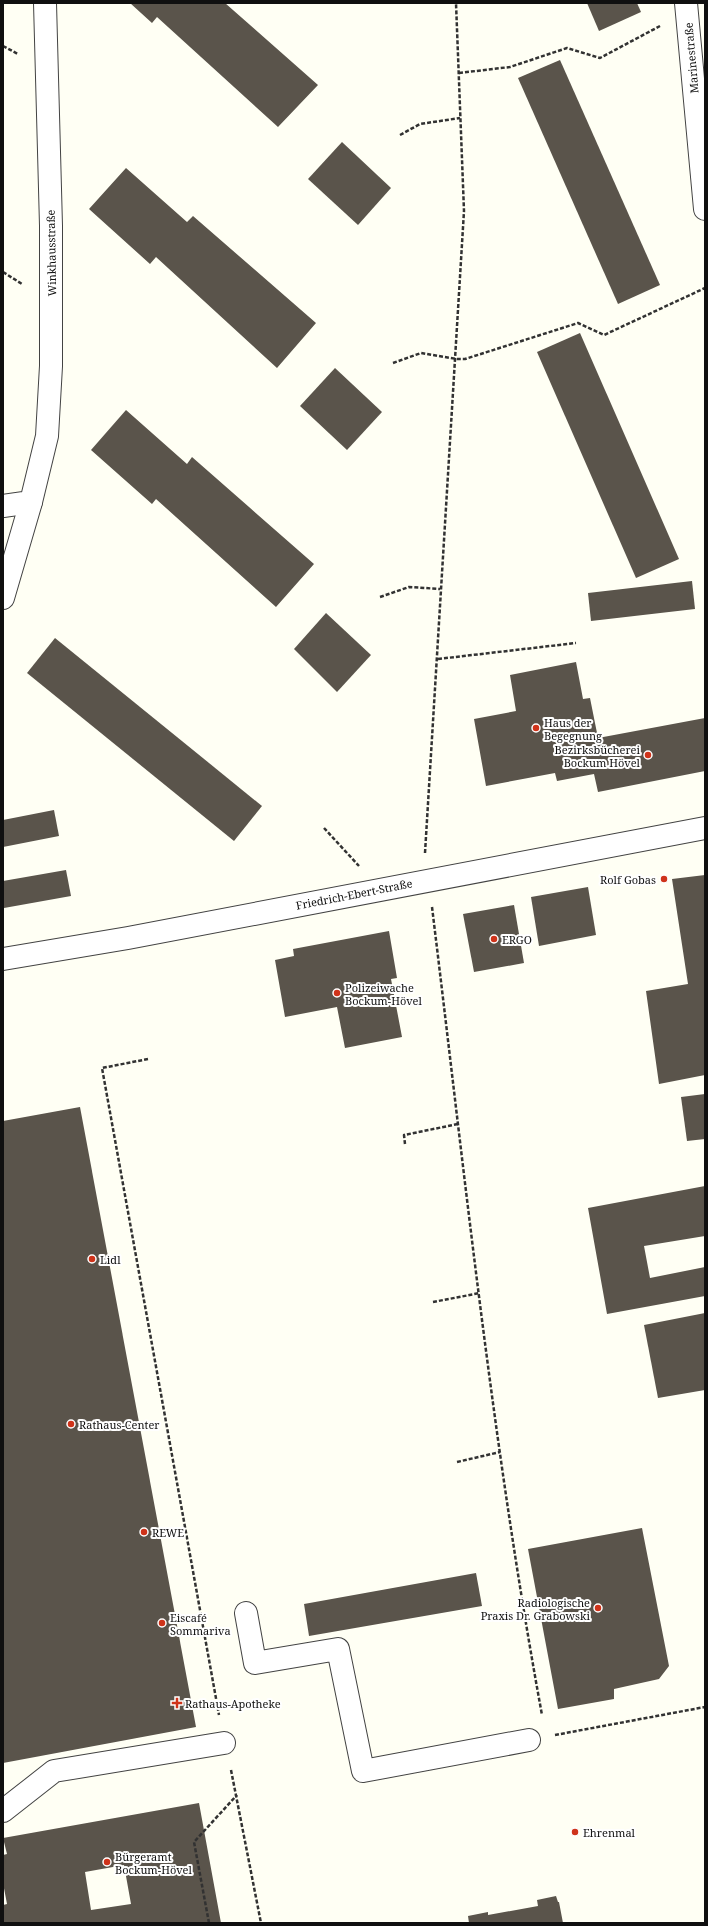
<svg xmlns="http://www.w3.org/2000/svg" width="708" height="1926" font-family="'Noto Serif',serif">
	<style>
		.building { fill: #5a544b; fill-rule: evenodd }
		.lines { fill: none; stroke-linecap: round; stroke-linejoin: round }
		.minor-casing { stroke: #434343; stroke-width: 24 }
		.path { stroke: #323232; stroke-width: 2.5; stroke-dasharray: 4 2; stroke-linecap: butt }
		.minor { stroke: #fff; stroke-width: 22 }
		.poi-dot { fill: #cf331a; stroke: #fff; stroke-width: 1.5 }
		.labels { text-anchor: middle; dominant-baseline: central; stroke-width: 4; stroke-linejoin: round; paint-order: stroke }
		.street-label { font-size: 11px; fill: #101010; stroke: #fff }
		.poi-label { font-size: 11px; fill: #101010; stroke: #fff; text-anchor: start }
	</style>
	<rect width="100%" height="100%" fill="#fffff4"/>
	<!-- building -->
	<g class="building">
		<path d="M130 3H225L318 85 278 127 157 17 152 23Z"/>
		<path d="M587 3H637L641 12 599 31Z"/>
		<path d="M560 60 660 285 618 304 518 78Z"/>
		<path d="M342 142 391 188 358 225 308 179Z"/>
		<path d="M126 168 187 222 193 216 316 323 277 368 156 257 150 264 89 209Z"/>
		<path d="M580 333 679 559 636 578 537 352Z"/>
		<path d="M335 368 382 412 347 450 300 406Z"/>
		<path d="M126 410 187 464 192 457 314 564 276 607 156 499 152 504 91 450Z"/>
		<path d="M692 581 695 609 591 621 588 593Z"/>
		<path d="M326 613 371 655 337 692 294 649Z"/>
		<path d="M55 638 262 806 234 841 27 673Z"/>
		<path d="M576 662 583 699 590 698 598 738 705 718V771L598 792 594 774 557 781 555 773 486 786 474 719 516 711 510 675Z"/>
		<path d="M54 810 59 836 3 847V820Z"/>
		<path d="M66 870 71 896 4 908 3 881Z"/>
		<path d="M705 875V1075L659 1084 646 991 688 984 672 879Z"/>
		<path d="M588 887 596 935 539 946 531 897Z"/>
		<path d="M514 905 524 963 474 972 463 914Z"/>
		<path d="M389 931 397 978 391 979 402 1037 345 1048 337 1007 285 1017 275 960 294 956 293 949Z"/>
		<path d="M705 1094V1139L687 1141 681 1097Z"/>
		<path d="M80 1107 196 1727 3 1763V1121Z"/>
		<path d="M705 1186V1236L644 1246 650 1278 705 1267V1296L607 1314 588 1208Z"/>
		<path d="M705 1313V1390L658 1398 644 1325Z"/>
		<path d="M642 1528 669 1666 659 1679 614 1689V1699L558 1709 528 1549Z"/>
		<path d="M476 1573 482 1606 309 1636 304 1604Z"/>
		<path d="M199 1803 221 1923H3V1905L7 1904 3 1883V1855L7 1854 3 1838ZM124 1865 131 1904 91 1910 85 1872Z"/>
		<path d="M556 1896 558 1902H559L563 1923H469L468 1916 488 1912V1915L538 1906 537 1900Z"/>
	</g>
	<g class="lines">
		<!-- minor casing -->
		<g class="minor-casing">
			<g id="minor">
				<path d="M686 3 705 209"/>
				<path d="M3 506 31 502 47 436 51 366V226L45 3"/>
				<path d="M3 598 31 502"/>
				<path d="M3 959 128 938 705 828"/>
				<path d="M246 1613 255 1663 338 1649 363 1771 529 1740"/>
				<path d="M3 1811 54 1771 224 1743"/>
			</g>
		</g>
		<!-- path -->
		<g class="path">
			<path d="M3 46 18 54"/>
			<path d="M459 73 510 67 567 48 600 58 660 26"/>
			<path d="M400 135 420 124 460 118"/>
			<path d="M3 272 22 284"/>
			<path d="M393 363 421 353 457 359H465L578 323 604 335 705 288"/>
			<path d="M380 597 409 587 440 589"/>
			<path d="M438 659 576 643"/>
			<path d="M324 828 359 866"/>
			<path d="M425 853 464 211 456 3"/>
			<path d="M432 907C465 1177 493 1448 542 1715"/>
			<path d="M148 1059 102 1068 219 1715"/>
			<path d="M405 1144 404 1135 458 1124"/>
			<path d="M433 1302 480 1293"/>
			<path d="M457 1462 500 1452"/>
			<path d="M555 1735 705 1707"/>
			<path d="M231 1770 261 1923"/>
			<path d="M209 1923 194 1842 237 1795"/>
		</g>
		<!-- minor -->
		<use href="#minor" class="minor"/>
	</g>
	<!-- markers -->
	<g class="poi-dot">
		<circle cx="536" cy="728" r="4"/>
		<circle cx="648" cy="755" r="4"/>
		<circle cx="664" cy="879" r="4"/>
		<circle cx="494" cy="939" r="4"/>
		<circle cx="337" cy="993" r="4"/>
		<circle cx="92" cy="1259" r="4"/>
		<circle cx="71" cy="1424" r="4"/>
		<circle cx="144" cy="1532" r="4"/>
		<circle cx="598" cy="1608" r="4"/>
		<circle cx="162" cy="1623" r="4"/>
		<path d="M175 1697h4v4h4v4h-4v4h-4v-4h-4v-4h4z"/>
		<circle cx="575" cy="1832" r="4"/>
		<circle cx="107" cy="1862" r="4"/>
	</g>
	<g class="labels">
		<!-- street labels -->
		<g class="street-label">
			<text transform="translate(691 58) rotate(-95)">Marinestraße</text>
			<text transform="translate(51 253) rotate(-91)">Winkhausstraße</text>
			<text transform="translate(354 894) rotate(-11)">Friedrich-Ebert-Straße</text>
		</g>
		<!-- poi labels -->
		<g class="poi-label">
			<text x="544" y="722">Haus der<tspan x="544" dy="13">Begegnung</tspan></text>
			<text x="640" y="749" text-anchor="end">Bezirksbücherei<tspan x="640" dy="13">Bockum Hövel</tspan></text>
			<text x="656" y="879" text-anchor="end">Rolf Gobas</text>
			<text x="502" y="939">ERGO</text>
			<text x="345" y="987">Polizeiwache<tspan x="345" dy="13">Bockum-Hövel</tspan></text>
			<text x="100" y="1259">Lidl</text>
			<text x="79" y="1424">Rathaus-Center</text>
			<text x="152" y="1532">REWE</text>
			<text x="590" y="1602" text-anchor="end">Radiologische<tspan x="590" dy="13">Praxis Dr. Grabowski</tspan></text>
			<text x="170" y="1617">Eiscafé<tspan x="170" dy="13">Sommariva</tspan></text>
			<text x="185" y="1703">Rathaus-Apotheke</text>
			<text x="583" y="1832">Ehrenmal</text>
			<text x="115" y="1856">Bürgeramt<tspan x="115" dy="13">Bockum-Hövel</tspan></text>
		</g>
	</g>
	<!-- border -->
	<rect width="708" height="1926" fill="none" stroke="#101010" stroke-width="8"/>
</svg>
